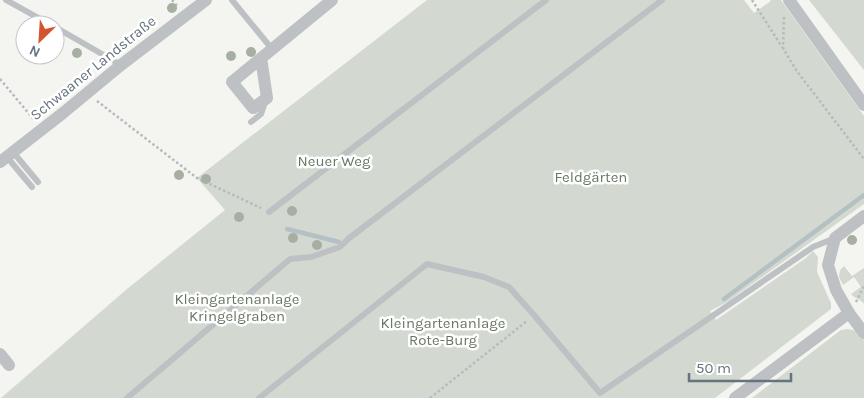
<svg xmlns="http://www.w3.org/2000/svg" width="864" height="398" font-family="Karla,sans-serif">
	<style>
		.green { fill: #d3d9d0 }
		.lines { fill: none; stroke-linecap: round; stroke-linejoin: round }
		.stream { stroke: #b4c0c3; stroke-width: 4.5 }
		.path { stroke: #b7babc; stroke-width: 2.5; stroke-dasharray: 2.5 2.5; stroke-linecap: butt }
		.lane { stroke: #bdc1c4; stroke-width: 6 }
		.street { stroke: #bdc1c4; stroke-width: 12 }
		.tree { fill: #a7afa3 }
		.labels { text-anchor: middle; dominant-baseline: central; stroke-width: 5; stroke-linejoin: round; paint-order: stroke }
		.street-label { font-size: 15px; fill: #65747f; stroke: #fff }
		.park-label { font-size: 15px; fill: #687764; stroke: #fff }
	</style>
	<rect width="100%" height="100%" fill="#f4f4f0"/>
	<!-- green -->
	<g class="green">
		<path d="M427 0H744L754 13 771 1 770 0H781L864 116V204L727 302 710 311 716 320 806 258 813 251 818 257 817 272 831 303V309L715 398H1L127 289 225 210 197 178Z"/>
		<path d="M809 0H864V70Z"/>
		<path d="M844 266 852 276 864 268V304C861 299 855 299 851 294L861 287 854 277 843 285 839 277 840 270Z"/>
		<path d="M847 329C856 330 859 332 864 340V398H752L841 330Z"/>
	</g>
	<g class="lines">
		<!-- stream -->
		<g class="stream">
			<path d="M287 229 339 242"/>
			<path d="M724 299 864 195"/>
		</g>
		<!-- path -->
		<g class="path">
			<path d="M172 0 178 7"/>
			<path d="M752 0 782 47"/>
			<path d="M784 17 783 48 796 70 864 159"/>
			<path d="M0 79 35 121"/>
			<path d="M97 101 197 178 261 208"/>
			<path d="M856 302 864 286"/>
			<path d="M430 398 527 321"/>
		</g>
		<!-- lane -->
		<g class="lane">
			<path d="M6 0 51 25"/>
			<path d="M232 0 272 49"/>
			<path d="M55 27 121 65"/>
			<path d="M251 122 261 114 265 102"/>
			<path d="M13 152 38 182"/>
			<path d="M7 157 32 187"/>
			<path d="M269 212 546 0"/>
			<path d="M127 398 290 259 311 257 340 247 348 239 662 0"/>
			<path d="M259 398 427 264 484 277 509 287 534 315 600 393 813 247 835 238"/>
		</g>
		<!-- street -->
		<g class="street">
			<path d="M789 0 864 105"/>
			<path d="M261 58 267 98 253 108 232 82 332 0"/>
			<path d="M0 162 63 113 121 65 206 0"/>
			<path d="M849 313 836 290 828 265 835 238 864 216"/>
			<path d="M0 354 9 365"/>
			<path d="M735 398 849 313 864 333"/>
		</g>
	</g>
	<!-- trees -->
	<g class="tree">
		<circle cx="172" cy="8" r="5"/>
		<circle cx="251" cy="52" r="5"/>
		<circle cx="77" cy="53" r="5"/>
		<circle cx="231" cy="56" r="5"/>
		<circle cx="179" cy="175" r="5"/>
		<circle cx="206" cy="179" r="5"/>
		<circle cx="292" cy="211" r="5"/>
		<circle cx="239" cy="217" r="5"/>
		<circle cx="293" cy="238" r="5"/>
		<circle cx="852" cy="240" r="5"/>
		<circle cx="317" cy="245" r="5"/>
	</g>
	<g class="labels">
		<!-- street labels -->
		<g class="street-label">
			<text transform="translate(93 68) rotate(-39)">Schwaaner Landstraße</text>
		</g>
		<!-- park labels -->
		<g class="park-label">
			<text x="334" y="161">Neuer Weg</text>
			<text x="591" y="177">Feldgärten</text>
			<text x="237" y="299">Kleingartenanlage<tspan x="237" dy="17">Kringelgraben</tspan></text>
			<text x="443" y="323">Kleingartenanlage<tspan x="443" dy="17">Rote-Burg</tspan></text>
		</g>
	</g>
	<!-- north arrow -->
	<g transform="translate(40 40) rotate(205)"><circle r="24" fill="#ffffff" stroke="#c1c7cc"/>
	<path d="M0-4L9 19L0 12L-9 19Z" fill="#d5542f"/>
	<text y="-8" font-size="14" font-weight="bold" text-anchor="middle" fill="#65747f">N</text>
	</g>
	<!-- scale -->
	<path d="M689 373v8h102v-8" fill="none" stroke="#65747f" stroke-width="2.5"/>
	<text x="696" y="373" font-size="15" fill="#65747f" stroke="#ffffff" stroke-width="4" paint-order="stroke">50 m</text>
</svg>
